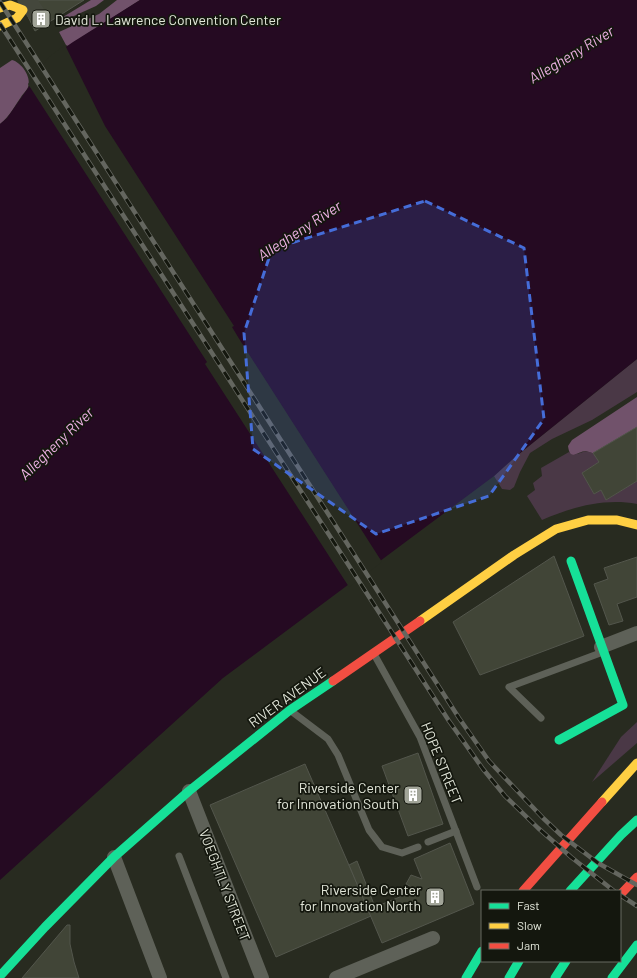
<svg xmlns="http://www.w3.org/2000/svg" width="637" height="978" font-family="Barlow,sans-serif">
	<style>
		.green { fill: #4a3846 }
		.forest { fill: #71526b }
		.water { fill: #250a22 }
		.pier { fill: #282b20 }
		.building { fill: #414537; stroke: #53564c }
		.lines { fill: none; stroke-linecap: round; stroke-linejoin: round }
		.primary-tunnel { stroke: #44473c; stroke-width: 22; stroke-dasharray: 22 11; stroke-linecap: butt }
		.lane { stroke: #5e6158; stroke-width: 7 }
		.street { stroke: #5e6158; stroke-width: 14 }
		.fast { stroke: #16e098; stroke-width: 9 }
		.slow { stroke: #ffcf43; stroke-width: 9 }
		.jam { stroke: #f24e42; stroke-width: 9 }
		.rail-casing { stroke: #64665f; stroke-width: 4.5 }
		.rail { stroke: #14170e; stroke-width: 3; stroke-dasharray: 9; stroke-linecap: butt }
		.marked { fill: #456dd8; fill-opacity: 0.2; stroke: #456dd8; stroke-width: 3; stroke-dasharray: 8 5; stroke-linejoin: round }
		.labels { text-anchor: middle; dominant-baseline: central; stroke-width: 3.5; stroke-linejoin: round; paint-order: stroke }
		.poi-label { font-size: 14px; fill: #e3e7da; stroke: #14170e; text-anchor: end }
		.street-label { font-size: 14px; fill: #e3e7da; stroke: #14170e }
		.water-label { font-size: 15px; font-style: italic; fill: #ebafe2; stroke: #14170e }
	</style>
	<rect width="100%" height="100%" fill="#282b20"/>
	<!-- green -->
	<g class="green">
		<path d="M637 359V392L592 420 552 439 530 453 520 472 514 487 510 490 502 489 494 476 514 458Z"/>
		<path d="M587 451 593 453 599 462 582 473 594 494 601 490 606 500 637 481V504C604 498 572 507 542 520L527 496 535 490 533 483 542 476 541 468 569 452C576 457 580 452 587 451Z"/>
		<path d="M637 722V743L592 782 621 737Z"/>
	</g>
	<!-- forest -->
	<g class="forest">
		<path d="M91 0H104L96 6 65 20 63 17Z"/>
		<path d="M117 0H140L68 46 66 45 59 32 99 14Z"/>
		<path d="M12 60C21 62 32 77 28 87 27 90 23 94 21 97 14 107 10 116 0 124V68Z"/>
		<path d="M637 397V427L593 453C592 453 587 451 586 451 578 451 570 462 568 446L572 440Z"/>
	</g>
	<!-- water -->
	<path class="water" d="M140 0H637V359L514 458 494 476 223 678 0 880V124L7 118 35 78 50 58 73 42Z"/>
	<!-- pier -->
	<path class="pier" d="M65 45 105 126 234 326 232 327 238 337 382 562 349 587 205 364 207 362 28 84 49 57Z"/>
	<!-- building -->
	<g class="building">
		<path d="M20 0H84L35 31Z"/>
		<path d="M637 427V481L606 500 601 490 594 494 582 473 599 462 593 453Z"/>
		<path d="M554 556 584 636 480 675 453 622Z"/>
		<path d="M637 557V597L617 604 623 621 609 625 594 584 608 579 604 568Z"/>
		<path d="M418 753 443 824 408 836 382 766Z"/>
		<path d="M305 764 371 916 276 957 210 805Z"/>
		<path d="M450 843 474 904 382 943 349 865 357 861 375 907 417 890 406 884 411 875 422 879 414 859Z"/>
		<path d="M67 925H70V944L74 962 79 978H22Z"/>
	</g>
	<g class="lines">
		<!-- primary-tunnel -->
		<path class="primary-tunnel" d="M23 10 38 0"/>
		<!-- lane -->
		<g class="lane">
			<path d="M374 654 420 737 477 887"/>
			<path d="M291 711 328 739 338 755 369 830 382 847 402 853 418 847"/>
			<path d="M541 718 509 687 603 652"/>
			<path d="M428 842 456 831"/>
			<path d="M179 856 226 978"/>
		</g>
		<!-- street -->
		<g class="street">
			<path d="M601 647 637 633"/>
			<path d="M189 791 262 978"/>
			<path d="M114 857 160 978"/>
			<path d="M336 978 433 938"/>
		</g>
		<!-- fast -->
		<g class="fast">
			<path d="M559 740 623 705 571 561"/>
			<path d="M570 891 621 835 637 820"/>
			<path d="M0 976 45 927 114 857 189 791 290 710 333 681"/>
			<path d="M466 978 482 951"/>
			<path d="M509 978 519 961"/>
			<path d="M555 978 566 961"/>
			<path d="M612 978 637 945"/>
		</g>
		<!-- slow -->
		<g class="slow">
			<path d="M0 8 10 5 23 10 17 18 0 26"/>
			<path d="M420 621 514 555 556 529 588 520H617L637 525"/>
			<path d="M602 802 637 763"/>
		</g>
		<!-- jam -->
		<g class="jam">
			<path d="M333 681 420 621"/>
			<path d="M523 891 602 802"/>
			<path d="M620 895 637 877"/>
		</g>
		<!-- rail casing -->
		<g class="rail-casing">
			<g id="rail">
				<path d="M0 2 459 718 489 761 543 818 561 835 598 863 637 885"/>
				<path d="M0 24 449 721 483 769 505 796 538 828 571 857 614 891"/>
				<path d="M620 895 637 906"/>
			</g>
		</g>
		<!-- rail -->
		<use href="#rail" class="rail"/>
	</g>
	<!-- marked area -->
	<path class="marked" d="M425 201 524 248 544 419 489 496 376 534 253 449 244 333 272 249Z"/>
	<!-- icons -->
	<defs>
		<g id="building-square" transform="scale(1)"><rect x="-9" y="-9" width="18" height="18" rx="4" fill="#a2a599" stroke="#14170e"/><path d="M-4-6H4V6H1V3H-1V6H-4ZM-2.5-4.3h1.7v1.8h-1.7ZM.8-4.3h1.7v1.8H.8ZM-2.5-1h1.7V.8h-1.7ZM.8-1h1.7V.8H.8Z" fill="#fff"/></g>
	</defs>
	<g fill-rule="evenodd">
		<use href="#building-square" x="41" y="19"/>
		<use href="#building-square" x="413" y="795"/>
		<use href="#building-square" x="435" y="897"/>
	</g>
	<g class="labels">
		<!-- poi labels -->
		<g class="poi-label">
			<text x="55" y="19" text-anchor="start">David L. Lawrence Convention Center</text>
			<text x="399" y="787">Riverside Center<tspan x="399" dy="16">for Innovation South</tspan></text>
			<text x="421" y="889">Riverside Center<tspan x="421" dy="16">for Innovation North</tspan></text>
		</g>
		<!-- street labels -->
		<g class="street-label">
			<text transform="translate(287 697) rotate(-36)">RIVER AVENUE</text>
			<text transform="translate(442 763) rotate(68)">HOPE STREET</text>
			<text transform="translate(225 885) rotate(69)">VOEGHTLY STREET</text>
		</g>
		<!-- water labels -->
		<g class="water-label">
			<text transform="translate(571 54) rotate(-31)">Allegheny River</text>
			<text transform="translate(299 230) rotate(-33)">Allegheny River</text>
			<text transform="translate(56 443) rotate(-44)">Allegheny River</text>
		</g>
	</g>
	<!-- legend -->
	<rect x="481" y="890" width="140" height="72" fill="#14170e" stroke="#676a60"/>
	<rect x="489" y="903" width="20" height="6" fill="#16e098" stroke="#676a60"/>
	<text x="517" y="910" font-size="12" fill="#e3e7da">Fast</text>
	<rect x="489" y="923" width="20" height="6" fill="#ffcf43" stroke="#676a60"/>
	<text x="517" y="930" font-size="12" fill="#e3e7da">Slow</text>
	<rect x="489" y="943" width="20" height="6" fill="#f24e42" stroke="#676a60"/>
	<text x="517" y="950" font-size="12" fill="#e3e7da">Jam</text>
</svg>
